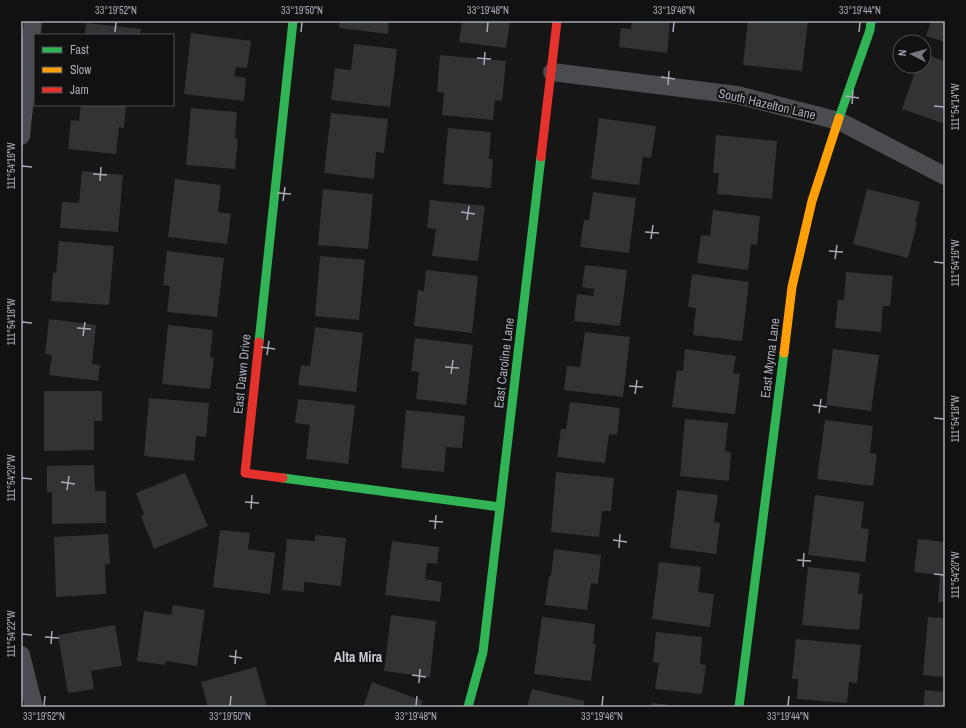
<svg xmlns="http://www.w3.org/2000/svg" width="966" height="728" font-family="'Archivo Narrow',sans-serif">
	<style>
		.building { fill: #323335 }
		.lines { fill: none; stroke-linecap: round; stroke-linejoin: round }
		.street { stroke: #4b4c4f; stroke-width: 18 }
		.fast { stroke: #30b455; stroke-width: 9 }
		.slow { stroke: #ff9f0a; stroke-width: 9 }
		.jam { stroke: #e5322d; stroke-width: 9 }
		.ticks { fill: none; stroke: #a8abb7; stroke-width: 1.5 }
		.labels { text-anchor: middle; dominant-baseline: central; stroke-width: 4; stroke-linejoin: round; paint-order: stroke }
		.street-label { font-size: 13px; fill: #a8abb7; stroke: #111112 }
		.neighbourhood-label { font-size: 14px; font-weight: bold; fill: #c9cad3; stroke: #111112 }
		.neatline { fill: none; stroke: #a8abb7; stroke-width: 1.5 }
		.ticks-label { font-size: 10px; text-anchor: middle; fill: #a8abb7 }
	</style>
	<rect width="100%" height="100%" fill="#161617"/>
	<!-- building -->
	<g class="building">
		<path d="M340 21H389L388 34 339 28Z"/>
		<path d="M462 21H510L506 48 459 42Z"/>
		<path d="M632 21H670L667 53 619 47 621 28 631 29Z"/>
		<path d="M748 21H808L802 71 743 65Z"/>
		<path d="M931 21H945V42L926 36Z"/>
		<path d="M86 23 141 29 140 35H85Z"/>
		<path d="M191 33 251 41 247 68 236 67 234 76 246 78 244 101 184 94Z"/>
		<path d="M354 44 397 49 390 107 331 100 335 68 351 70Z"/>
		<path d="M924 54 945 61V124L902 109 917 66H924Z"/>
		<path d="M440 55 506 61 502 101 495 100 493 120 442 115 444 93 437 92Z"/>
		<path d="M81 105H126L124 128 119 127 116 154 68 149 71 120 79 121Z"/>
		<path d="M191 108 237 112 235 139H238L235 169 186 165Z"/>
		<path d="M331 113 388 119 384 153 376 152 374 179 324 173Z"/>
		<path d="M599 118 656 126 651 158 643 157 639 185 591 179Z"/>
		<path d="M448 128 491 132 489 159H493L491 188 443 184Z"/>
		<path d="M716 135 777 141 772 199 717 194 719 173H713Z"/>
		<path d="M82 171 123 175 118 232 60 228 62 202 79 203Z"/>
		<path d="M175 179 221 185 218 212 231 214 227 244 168 237Z"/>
		<path d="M323 189 373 194 368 249 318 245Z"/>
		<path d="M867 189 920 202 915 222 917 223 908 258 853 244Z"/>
		<path d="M593 192 636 198 629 253 580 247 584 220H589Z"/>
		<path d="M430 200 485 206 478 261 432 256 436 229 427 228Z"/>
		<path d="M713 210 760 216 757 245 751 244 748 270 697 263 701 235 710 236Z"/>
		<path d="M59 241 114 246 109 305 51 301 53 272 56 273Z"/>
		<path d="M167 251 224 258 217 317 167 312 170 286 163 285Z"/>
		<path d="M320 256 365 260 359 320 315 316Z"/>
		<path d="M585 265 627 270 620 326 574 321 577 294 593 296 594 289 582 287Z"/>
		<path d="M426 270 478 276 472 333 414 326 418 290 424 291Z"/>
		<path d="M846 272 893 276 890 306H883L881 332 835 328 838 300H844Z"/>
		<path d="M692 274 749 282 742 341 693 335 696 308 688 307Z"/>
		<path d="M49 319 96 325 92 364 100 365 98 381 49 375 52 355 45 354Z"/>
		<path d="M168 325 213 330 210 357 214 358 210 389 162 384Z"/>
		<path d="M315 327 363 333 356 392 298 385 301 365 310 366Z"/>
		<path d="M585 332 630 337 623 397 564 390 567 366 580 367Z"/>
		<path d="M415 338 473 345 466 405 416 399 419 372 411 371Z"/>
		<path d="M685 349 736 356 733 373 740 374 735 414 672 407 677 370 683 371Z"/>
		<path d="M833 349 879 355 871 411 826 405Z"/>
		<path d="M44 391H102V421H94V450L44 451Z"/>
		<path d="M149 398 209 403 206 437 196 436 194 461 144 456Z"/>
		<path d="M298 399 355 405 348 464 306 459 310 425 295 423Z"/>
		<path d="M570 402 620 408 617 435 609 434 605 463 557 457 561 429H566Z"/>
		<path d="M406 410 465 416 462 448 446 447 444 472 401 468Z"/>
		<path d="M685 419 728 423 725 451 731 452 729 481 680 476Z"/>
		<path d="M825 420 873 426 870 453 877 454 873 486 817 479Z"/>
		<path d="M94 465 95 491H106V523L52 524V492L47 493V466Z"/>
		<path d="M556 472 614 478 611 511H602L599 537 551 532Z"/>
		<path d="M185 473 208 526 154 549 141 516 144 514 136 493Z"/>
		<path d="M677 490 718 495 714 522 720 523 716 554 670 548Z"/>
		<path d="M815 495 864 502 861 528 869 529 865 562 808 555Z"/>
		<path d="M220 530 250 533 248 549 275 553 270 594 213 587Z"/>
		<path d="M108 534 110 564H105L106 594 56 597 54 537Z"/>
		<path d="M315 535 346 538 341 586 304 582V592L282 590 287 539 315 541Z"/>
		<path d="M918 539 945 542V602H938L940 575 914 572Z"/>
		<path d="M392 541 439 547 437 564 427 563 425 579 442 582 440 602 385 595Z"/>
		<path d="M554 549 601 555 598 584 591 583 587 610 545 605 549 576H551Z"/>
		<path d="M659 562 701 567 698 592 714 594 710 627 652 619Z"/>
		<path d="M808 567 860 573 858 594H863L859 630 802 625Z"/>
		<path d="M173 605 205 610 197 666 166 661 165 665 137 661 144 611 171 615Z"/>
		<path d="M391 615 436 621 430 677 384 671Z"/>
		<path d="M542 617 595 624 593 644H596L591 681 534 674Z"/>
		<path d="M928 617 945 618V677L923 675Z"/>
		<path d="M115 625 122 666 91 671 94 689 68 693 58 635Z"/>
		<path d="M656 632 702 637 700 664 706 665 702 694 655 689 659 663 653 662Z"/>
		<path d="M796 639 861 645 857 683 849 682 847 703 797 699 798 679H792Z"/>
		<path d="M256 667 267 707H208L201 682Z"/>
		<path d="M372 682 423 701 420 707H363Z"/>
		<path d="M532 689 584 701 583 707H527Z"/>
		<path d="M925 690 945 692V707H923Z"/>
		<path d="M651 703 681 706V707H651Z"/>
	</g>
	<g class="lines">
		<!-- street -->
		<g class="street">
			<path d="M552 72 737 95 839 121 945 176"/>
			<path d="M21 136 33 21"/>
			<path d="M21 655 34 707"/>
		</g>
		<!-- fast -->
		<g class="fast">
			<path d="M839 118 870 30 871 21"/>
			<path d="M259 342 293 21"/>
			<path d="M283 478 500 507"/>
			<path d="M468 707 483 652 541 157"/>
			<path d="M739 707 784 353"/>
		</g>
		<!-- slow -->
		<path class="slow" d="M784 353 792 287 812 201 839 118"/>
		<!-- jam -->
		<g class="jam">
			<path d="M541 157 557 21"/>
			<path d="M259 342 245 473 283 478"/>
		</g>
	</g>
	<!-- ticks -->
	<path class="ticks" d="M115 32 116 22M301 32 302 22M487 32 488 22M673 32 674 22M859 32 860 22M477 58 491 59M484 65 485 52M661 77 675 79M668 85 669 71M845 96 859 98M852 104 853 90M934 106 944 107M22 166 32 167M93 174 107 175M100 181 101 167M277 193 291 194M283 201 285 187M461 212 475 214M467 220 469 206M645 232 659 233M651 239 653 225M829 251 843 252M835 259 837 245M934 262 944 263M22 322 32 323M77 328 91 329M83 336 85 322M261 347 275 349M267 355 269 341M445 367 459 368M451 374 453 360M629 386 643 387M635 394 637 380M813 405 827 407M819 413 821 399M934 418 944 419M22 478 32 479M61 482 75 484M67 490 69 476M245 502 259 503M251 509 252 495M429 521 443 522M435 529 436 515M613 540 627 542M619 548 620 534M797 560 811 561M803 567 804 553M934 574 944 575M22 634 32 635M45 637 59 638M51 644 52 631M229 656 242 658M235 664 236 650M412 675 426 677M419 683 420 669M44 706 45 696M230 706 231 696M416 706 417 696M602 706 603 696M788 706 789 696"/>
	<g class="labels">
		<!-- street labels -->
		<g class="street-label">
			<text transform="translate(767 104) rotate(13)">South Hazelton Lane</text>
			<text transform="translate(770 358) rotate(-83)">East Myrna Lane</text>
			<text transform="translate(504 363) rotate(-83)">East Caroline Lane</text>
			<text transform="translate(242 374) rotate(-84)">East Dawn Drive</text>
		</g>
		<!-- neighbourhood labels -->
		<g class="neighbourhood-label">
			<text x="358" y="657">Alta Mira</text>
		</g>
	</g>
	<!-- border -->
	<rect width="966" height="728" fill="none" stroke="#111112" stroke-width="44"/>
	<!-- legend -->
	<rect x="34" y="34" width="140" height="72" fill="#111112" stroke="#4d4f54"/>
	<rect x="42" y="47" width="20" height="6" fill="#30b455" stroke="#4d4f54"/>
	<text x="70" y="54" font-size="12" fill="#a8abb7">Fast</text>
	<rect x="42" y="67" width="20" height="6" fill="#ff9f0a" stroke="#4d4f54"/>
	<text x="70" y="74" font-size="12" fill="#a8abb7">Slow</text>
	<rect x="42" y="87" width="20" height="6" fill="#e5322d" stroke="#4d4f54"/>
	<text x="70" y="94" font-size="12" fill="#a8abb7">Jam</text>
	<!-- north arrow -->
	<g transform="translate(912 54) rotate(276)"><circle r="19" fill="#111112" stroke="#4d4f54"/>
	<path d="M0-3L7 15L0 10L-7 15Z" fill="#75777f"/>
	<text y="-6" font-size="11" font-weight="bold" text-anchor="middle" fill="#a8abb7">N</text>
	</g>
	<rect x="22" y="22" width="922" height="684" class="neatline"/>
	<g class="ticks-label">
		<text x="116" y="14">33°19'52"N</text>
		<text x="302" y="14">33°19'50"N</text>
		<text x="488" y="14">33°19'48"N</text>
		<text x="674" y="14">33°19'46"N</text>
		<text x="860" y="14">33°19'44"N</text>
		<text transform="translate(955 107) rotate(-90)" y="4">111°54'14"W</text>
		<text transform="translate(11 166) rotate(-90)" y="4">111°54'16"W</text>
		<text transform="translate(955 263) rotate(-90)" y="4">111°54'16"W</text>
		<text transform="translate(11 322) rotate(-90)" y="4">111°54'18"W</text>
		<text transform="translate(955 419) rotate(-90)" y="4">111°54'18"W</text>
		<text transform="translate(11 478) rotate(-90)" y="4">111°54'20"W</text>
		<text transform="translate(955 575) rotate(-90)" y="4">111°54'20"W</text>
		<text transform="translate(11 634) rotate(-90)" y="4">111°54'22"W</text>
		<text x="44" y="720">33°19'52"N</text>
		<text x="230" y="720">33°19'50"N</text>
		<text x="416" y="720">33°19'48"N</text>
		<text x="602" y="720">33°19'46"N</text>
		<text x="788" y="720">33°19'44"N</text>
	</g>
</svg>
